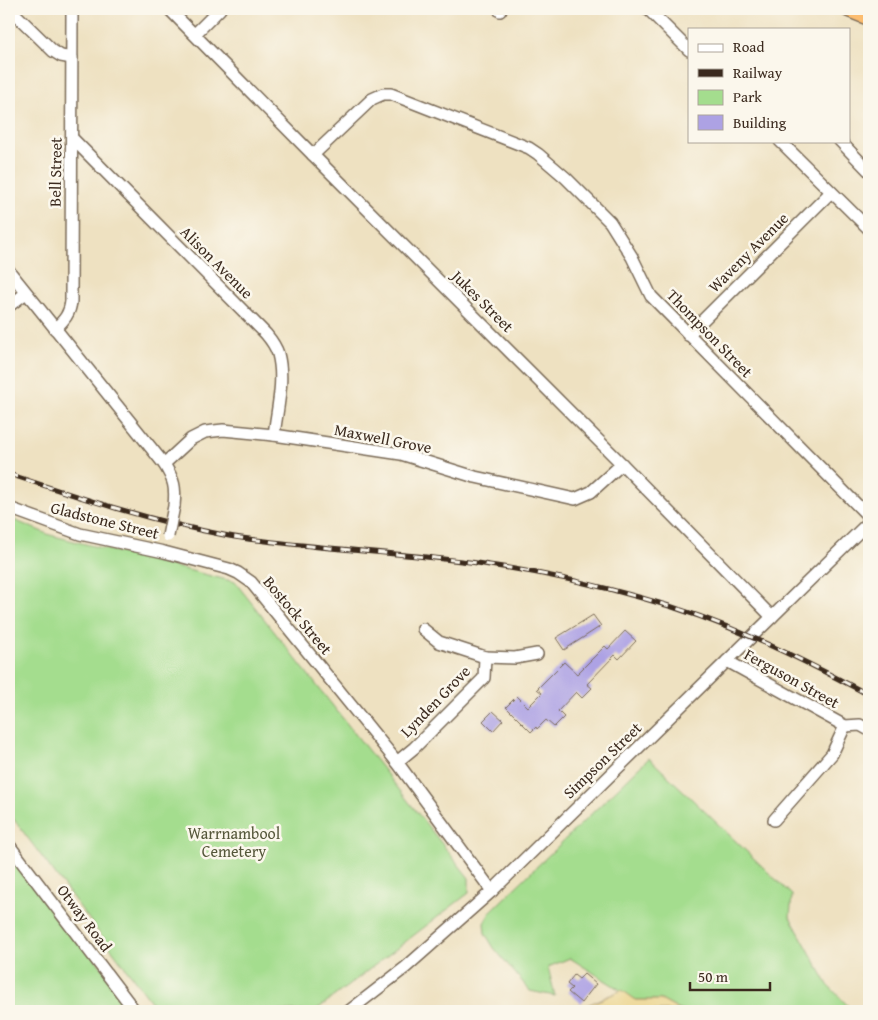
<svg xmlns="http://www.w3.org/2000/svg" width="878" height="1020" font-family="'Gentium Book Plus',serif">
	<style>
		.green { fill: #a4dd8e; stroke: #708456 }
		.sand { fill: #eeda9e; stroke: #94825e }
		.building { fill: #ada2e4 }
		.lines { fill: none; stroke-linecap: round; stroke-linejoin: round }
		.minor-casing { stroke: #7a6a57; stroke-width: 14 }
		.highway-casing { stroke: #7a6a57; stroke-width: 19 }
		.minor { stroke: #fff; stroke-width: 11 }
		.highway { stroke: #fcbd6f; stroke-width: 16 }
		.rail-casing { stroke: #3b2a1e; stroke-width: 5 }
		.rail { stroke: #fbf7ec; stroke-width: 3; stroke-dasharray: 9; stroke-linecap: butt }
		.minor-bridge-casing { stroke: #7a6a57; stroke-width: 14; stroke-linecap: butt }
		.minor-bridge { stroke: #fff; stroke-width: 11 }
		.labels { text-anchor: middle; dominant-baseline: central; stroke-width: 5; stroke-linejoin: round; paint-order: stroke }
		.street-label { font-size: 16px; fill: #3b2a1e; stroke: #fbf7ec }
		.park-label { font-size: 16px; fill: #55573a; stroke: #fbf7ec }
	</style>
	<rect width="100%" height="100%" fill="#fbf7ec"/>
	<filter id="ink" filterUnits="userSpaceOnUse"><feTurbulence type="fractalNoise" baseFrequency=".02" numOctaves="2"/><feDisplacementMap in="SourceGraphic" scale="10" xChannelSelector="R" yChannelSelector="G"/><feConvolveMatrix kernelMatrix="1 2 1 2 8 2 1 2 1" color-interpolation-filters="sRGB"/></filter>
	<filter id="wash" filterUnits="userSpaceOnUse"><feTurbulence type="fractalNoise" baseFrequency=".0096" numOctaves="4" result="noise"/><feDisplacementMap in="SourceGraphic" scale="20" xChannelSelector="R" yChannelSelector="G"/><feGaussianBlur stdDeviation="1.12" result="paint"/><feColorMatrix in="noise" values="0 0 0 0 0 0 0 0 0 0 0 0 0 0 0 0 0 1.4 0 .05"/><feComposite in="paint" operator="in"/></filter>
	<g filter="url(#wash)">
		<rect width="100%" height="100%" fill="#eee1c1"/>
		<!-- green -->
		<g class="green">
			<path d="M9 518 50 535 235 582 469 878V893L315 1011H158L9 813Z"/>
			<path d="M649 758 792 895 790 917 828 985 853 1011H681L661 1000H636L570 958 548 967 555 996 530 991 494 948 485 933 484 923 491 911Z"/>
			<path d="M9 845 135 1011H9Z"/>
		</g>
		<!-- sand -->
		<path class="sand" d="M622 990 636 1000H661L681 1011H574Z"/>
		<g id="blocks">
			<!-- building -->
			<g class="building">
				<path d="M593 615 601 626 564 650 556 638Z"/>
				<path d="M625 631 636 641 619 659 615 655 587 684 592 688 582 698 576 692 558 711 564 717 554 727 546 720 537 729 536 727 531 732 506 707 517 696 528 707 542 693 537 689 564 662 577 674 605 646 608 649Z"/>
				<path d="M493 711 503 720 493 731 483 721Z"/>
				<path d="M584 974 596 984 581 1003 568 992 572 988 567 984 574 975 579 979Z"/>
			</g>
		</g>
	</g>
	<g filter="url(#ink)">
		<use href="#blocks" fill-opacity="0" stroke="#7a6a57" stroke-width="1"/>
		<g class="lines">
			<!-- minor casing -->
			<g class="minor-casing">
				<g id="minor">
					<path d="M10 9 53 51 61 56 72 58"/>
					<path d="M169 9 313 155 622 464 772 617"/>
					<path d="M648 9 689 50"/>
					<path d="M500 11 501 9"/>
					<path d="M195 34 220 9"/>
					<path d="M72 138 266 334C271 340 276 347 278 354 285 380 277 409 274 435"/>
					<path d="M780 141 869 229"/>
					<path d="M840 141 869 171"/>
					<path d="M313 155 372 99 383 94H391L529 148 538 154 566 178 610 222 632 257 651 296 869 517"/>
					<path d="M9 271 164 464C174 480 176 487 174 506"/>
					<path d="M9 306 26 293"/>
					<path d="M55 329C64 320 70 314 71 301L72 9"/>
					<path d="M688 335 831 192"/>
					<path d="M164 464 191 439 205 432 223 430 274 435 401 454 475 477 575 499 591 492 622 464"/>
					<path d="M9 508 80 534 164 552 229 569 238 573 251 582 397 762 492 891"/>
					<path d="M485 657 515 658 537 654"/>
					<path d="M727 661 845 726 860 725 869 730"/>
					<path d="M397 762 414 748 484 678 485 657 439 642 423 629"/>
					<path d="M774 820 832 754 845 726"/>
					<path d="M9 845 135 1011"/>
					<path d="M349 1011 406 967 492 891 869 522"/>
				</g>
			</g>
			<!-- highway casing -->
			<g class="highway-casing">
				<path id="highway" d="M849 9 869 17"/>
			</g>
			<!-- minor -->
			<use href="#minor" class="minor"/>
			<!-- highway -->
			<use href="#highway" class="highway"/>
			<!-- rail casing -->
			<g class="rail-casing">
				<path id="rail" d="M9 474C81 498 154 522 229 536 244 539 259 540 274 542 324 548 375 552 426 557 499 564 572 578 642 598 723 620 796 656 869 695"/>
			</g>
			<!-- rail -->
			<use href="#rail" class="rail"/>
			<!-- minor-bridge casing -->
			<g class="minor-bridge-casing">
				<path id="minor-bridge" d="M168 536 174 506"/>
			</g>
			<!-- minor-bridge -->
			<use href="#minor-bridge" class="minor-bridge"/>
		</g>
	</g>
	<g class="labels">
		<!-- street labels -->
		<g class="street-label">
			<text transform="translate(55 172) rotate(-89)">Bell Street</text>
			<text transform="translate(748 252) rotate(-45)">Waveny Avenue</text>
			<text transform="translate(217 262) rotate(45)">Alison Avenue</text>
			<text transform="translate(483 301) rotate(45)">Jukes Street</text>
			<text transform="translate(710 333) rotate(46)">Thompson Street</text>
			<text transform="translate(383 438) rotate(11)">Maxwell Grove</text>
			<text transform="translate(105 520) rotate(14)">Gladstone Street</text>
			<text transform="translate(298 615) rotate(50)">Bostock Street</text>
			<text transform="translate(792 678) rotate(29)">Ferguson Street</text>
			<text transform="translate(435 701) rotate(-46)">Lynden Grove</text>
			<text transform="translate(602 760) rotate(-44)">Simpson Street</text>
			<text transform="translate(85 918) rotate(53)">Otway Road</text>
		</g>
		<!-- park labels -->
		<g class="park-label">
			<text x="234" y="833">Warrnambool<tspan x="234" dy="18">Cemetery</tspan></text>
		</g>
	</g>
	<!-- margin -->
	<rect width="878" height="1020" fill="none" stroke="#fbf7ec" stroke-width="30"/>
	<!-- legend -->
	<rect x="688" y="28" width="162" height="115" fill="#fbf7ec" stroke="#aea59a"/>
	<rect x="698" y="44" width="25" height="8" fill="#ffffff" stroke="#aea59a"/>
	<text x="733" y="52" font-size="15" fill="#3b2a1e">Road</text>
	<rect x="698" y="69" width="25" height="8" fill="#3b2a1e" stroke="#aea59a"/>
	<text x="733" y="78" font-size="15" fill="#3b2a1e">Railway</text>
	<rect x="698" y="90" width="25" height="15" fill="#a4dd8e" stroke="#aea59a"/>
	<text x="733" y="102" font-size="15" fill="#3b2a1e">Park</text>
	<rect x="698" y="115" width="25" height="15" fill="#ada2e4" stroke="#aea59a"/>
	<text x="733" y="128" font-size="15" fill="#3b2a1e">Building</text>
	<!-- scale -->
	<path d="M690 982v8h80v-8" fill="none" stroke="#3b2a1e" stroke-width="2.5"/>
	<text x="698" y="982" font-size="15" fill="#3b2a1e" stroke="#fbf7ec" stroke-width="4" paint-order="stroke">50 m</text>
</svg>
